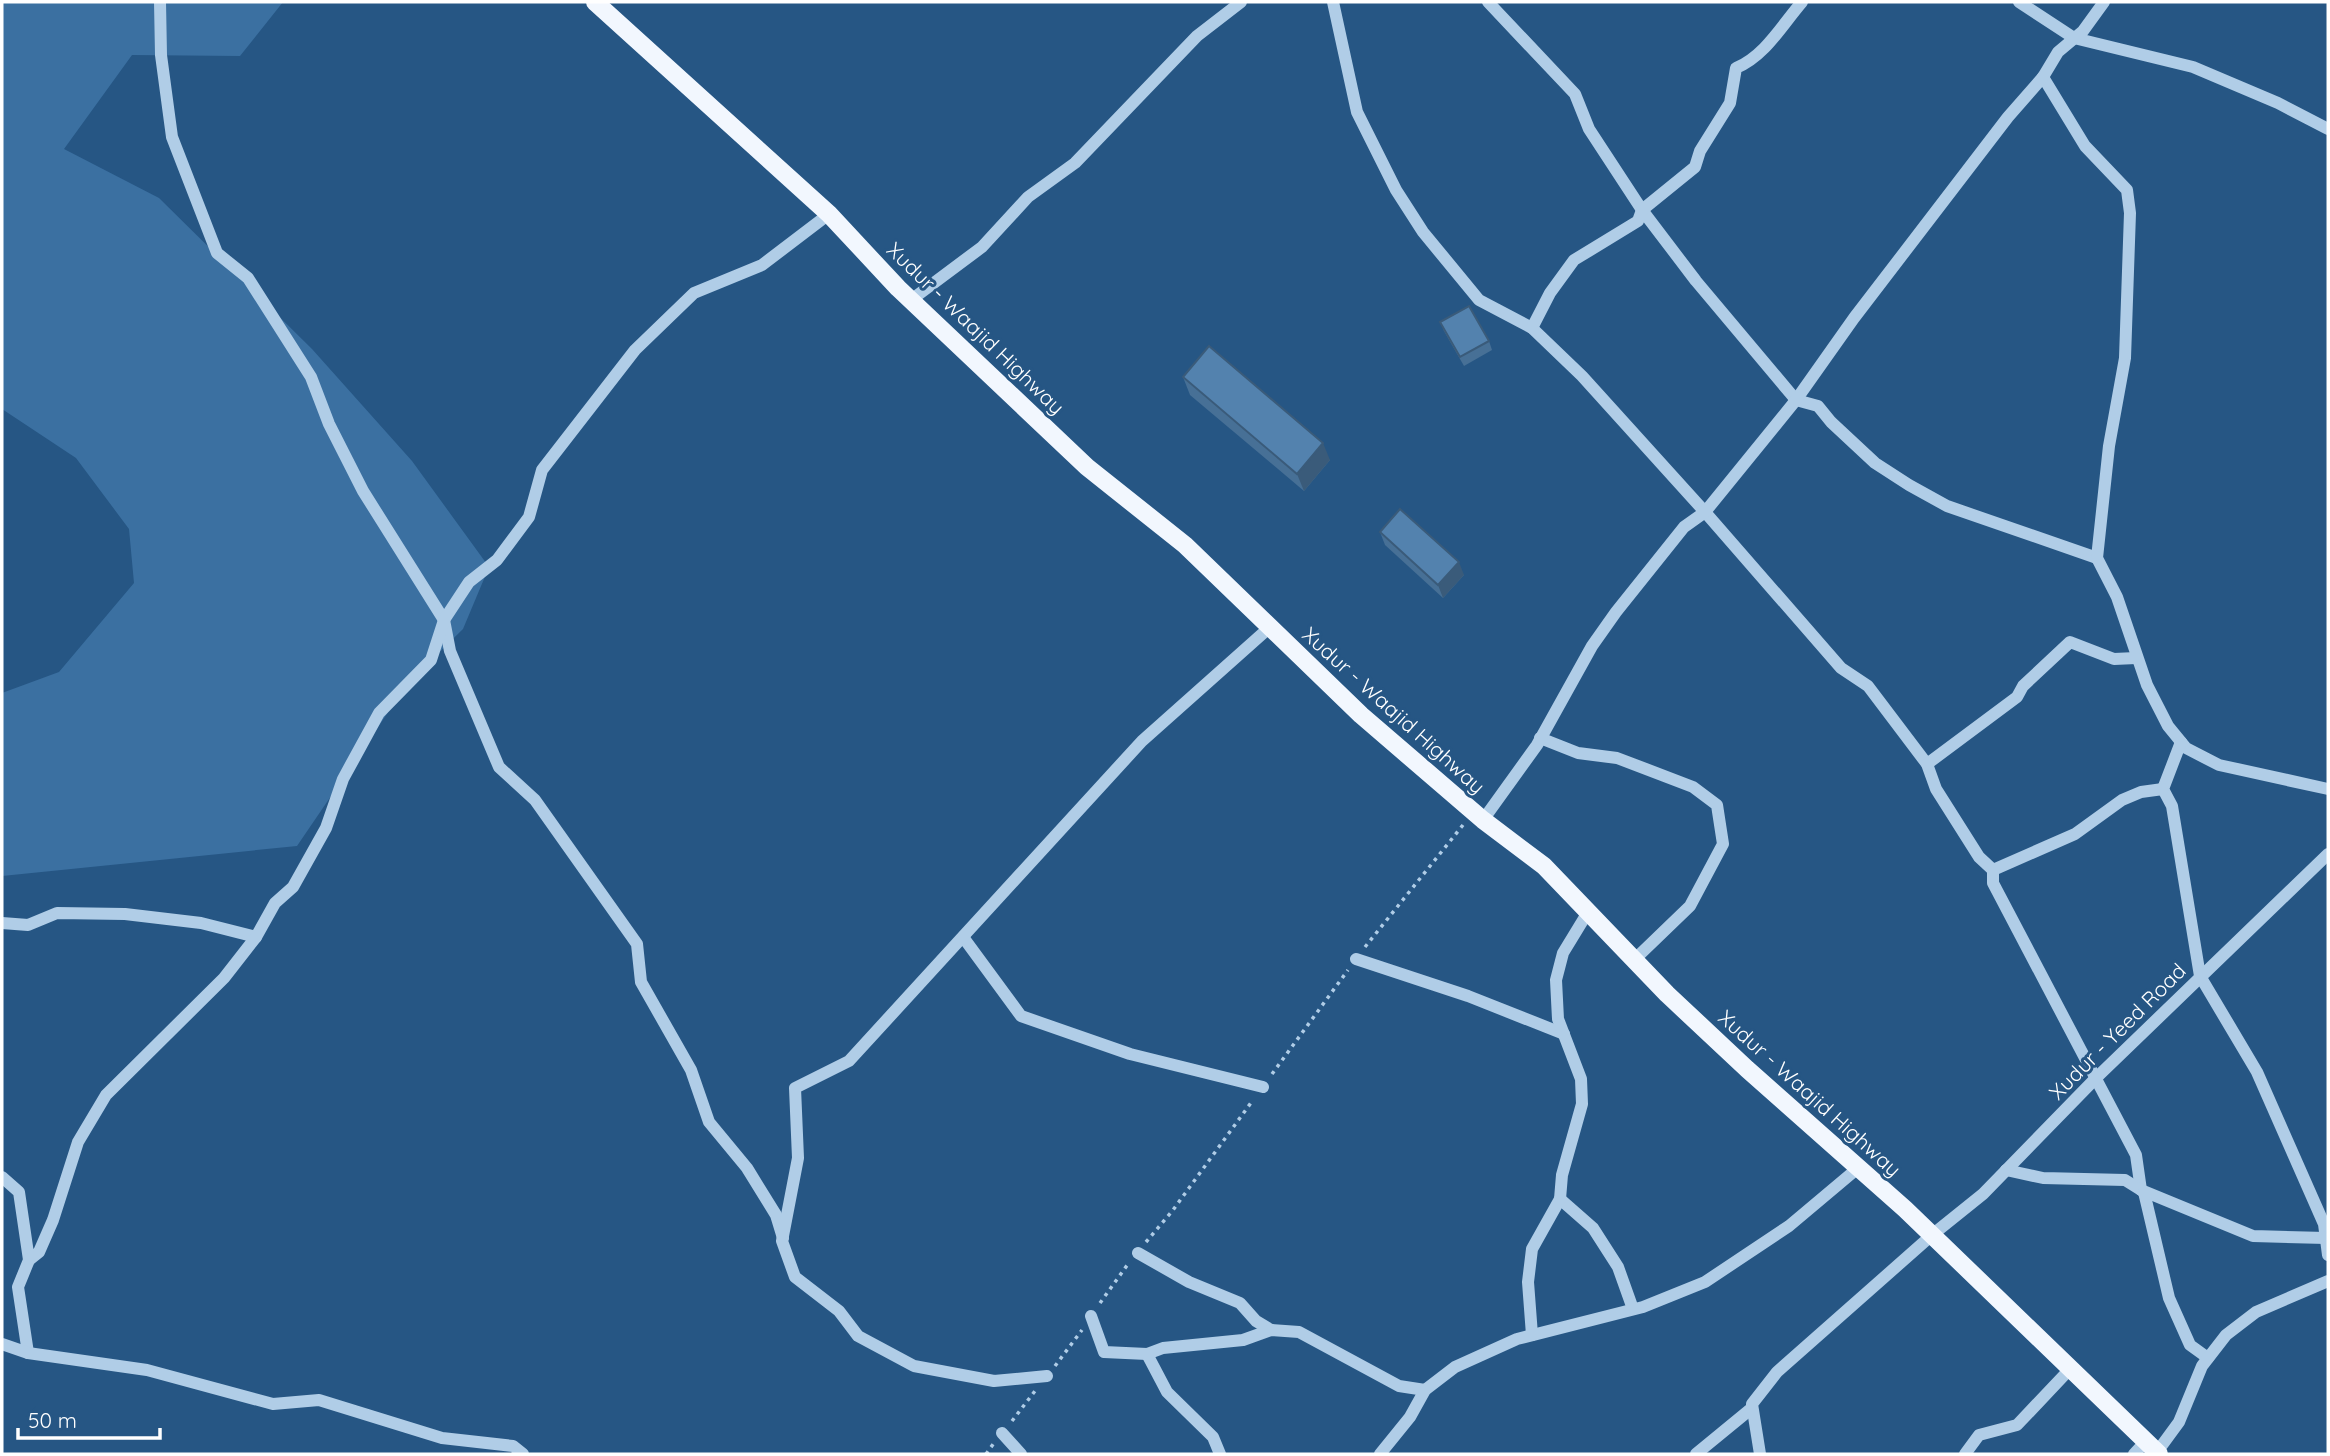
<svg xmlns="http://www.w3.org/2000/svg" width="2330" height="1456" font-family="Quicksand,sans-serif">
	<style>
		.green { fill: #3b70a1 }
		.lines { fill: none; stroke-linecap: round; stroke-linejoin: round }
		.path { stroke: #b0cde7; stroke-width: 3.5; stroke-dasharray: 3.5 5; stroke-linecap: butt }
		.minor { stroke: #b0cde7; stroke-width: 12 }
		.major { stroke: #f2f7fe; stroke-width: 18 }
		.wall { fill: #477096 }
		.shaded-wall { fill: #3a5b7a }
		.building { fill: #5382ae; stroke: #3a5b7a; stroke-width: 2 }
		.labels { text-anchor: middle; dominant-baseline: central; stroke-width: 6; stroke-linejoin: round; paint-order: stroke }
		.street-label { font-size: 21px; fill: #fff; stroke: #265684 }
	</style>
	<rect width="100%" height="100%" fill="#265684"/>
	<!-- green -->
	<path class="green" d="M2 2H283L240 56 132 55 64 149 159 198 312 349 412 461 489 567 463 629 408 683 297 846 2 876V693L59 672 134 583 129 529 76 458 2 409Z"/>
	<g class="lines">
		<!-- path -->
		<g class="path">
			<path d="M1365 947 1463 825"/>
			<path d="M1272 1074 1348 970"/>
			<path d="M1146 1242 1173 1210 1253 1100"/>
			<path d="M1100 1303 1128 1264"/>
			<path d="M1055 1366 1082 1330"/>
			<path d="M1012 1421 1035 1391"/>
			<path d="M986 1454 994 1443"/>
		</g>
		<!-- minor -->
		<g class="minor">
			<path d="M160 2 161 55 172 137 217 253 248 278 311 377 329 424 363 491 444 620 450 651 499 767 535 800 637 944 641 982 691 1070 709 1122 747 1168 776 1215 783 1238"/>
			<path d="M1333 2 1357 112 1396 190 1423 232 1479 300 1532 328 1582 376 1705 512 1841 668 1868 686 1927 764 1936 789 1979 857 1993 870V883L2136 1155 2141 1190"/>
			<path d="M1488 2 1575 94 1589 129 1642 210 1696 281 1796 400 1818 406 1831 422 1875 463 1909 485 1947 506 2097 558"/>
			<path d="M2019 2 2074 38 2193 67 2278 103 2328 129"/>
			<path d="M2043 77 2085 146 2127 190 2130 213 2125 358 2109 446 2097 558 2117 597 2147 685 2168 726 2186 748 2219 765 2328 789"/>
			<path d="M911 300 982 247 1028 197 1075 163 1197 36 1241 2"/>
			<path d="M1532 328 1550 293 1574 260 1638 221 1642 210 1695 167 1700 151 1730 103 1736 68C1765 56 1782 25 1802 2"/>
			<path d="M1540 738 1578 753 1617 758 1693 787 1717 805 1723 844 1690 906 1634 960"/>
			<path d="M2181 742 2163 789 2172 806 2200 976 2257 1072 2324 1224 2328 1255"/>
			<path d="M1927 764 2017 697 2023 686 2070 642 2114 659 2136 658"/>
			<path d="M1483 820 1537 745 1592 646 1616 612 1684 527 1705 512 1796 400 1854 318 2008 117 2043 77 2058 52 2083 31 2104 2"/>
			<path d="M1993 870 2075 834 2122 800 2141 792 2163 789"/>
			<path d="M2 923 28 925 57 913 125 914 201 923 256 937"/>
			<path d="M963 937 1021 1016 1130 1054 1263 1087"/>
			<path d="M1356 959 1468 996 1564 1034"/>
			<path d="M2006 1170 2043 1178 2125 1180 2141 1190 2253 1236 2326 1238"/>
			<path d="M2 1177 19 1192 29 1260 18 1287 28 1353"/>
			<path d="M2144 1192 2169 1298 2190 1345 2208 1358"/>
			<path d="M1560 1199 1593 1228 1618 1267 1633 1309"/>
			<path d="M1138 1253 1189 1282 1240 1303 1256 1321 1271 1330"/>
			<path d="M29 1260 39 1252 53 1220 78 1142 106 1095 224 978 256 937 275 903 293 887 326 828 343 779 379 713 431 660 444 620 469 582 497 560 529 517 542 470 635 350 694 293 762 265 829 214"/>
			<path d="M1091 1316 1104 1352 1147 1354 1163 1348 1243 1340 1271 1330 1299 1332 1399 1386 1425 1390"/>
			<path d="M1532 1335 1528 1282 1532 1249 1560 1199 1562 1175 1582 1104 1581 1079 1558 1019 1556 980 1563 953 1588 912"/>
			<path d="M2 1344 28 1353 147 1370 273 1404 319 1400 442 1438 513 1446 523 1454"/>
			<path d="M1147 1354 1167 1392 1213 1437 1220 1454"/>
			<path d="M1047 1376 994 1381 914 1366 858 1336 839 1311 795 1277 782 1241 798 1158 795 1088 849 1061 1142 741 1270 627"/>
			<path d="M1002 1433 1021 1454"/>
			<path d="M2157 1452 2179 1422 2202 1366 2226 1335 2256 1312 2328 1281"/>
			<path d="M1380 1454 1410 1417 1425 1390 1455 1367 1517 1339 1643 1307 1705 1282 1789 1226 1858 1168"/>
			<path d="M1696 1454 1752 1408"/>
			<path d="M1760 1454 1752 1404 1777 1372 1932 1235 1983 1194 2096 1078 2328 854"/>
			<path d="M1965 1454 1979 1435 2017 1425 2070 1369"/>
			<path d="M2134 1454 2146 1441"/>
		</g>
		<!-- major -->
		<path class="major" d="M595 2 829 214 898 288 1087 467 1185 545 1361 715 1483 820 1544 866 1667 994 1747 1069 1905 1209 2159 1454"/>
	</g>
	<!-- wall -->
	<g class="wall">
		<path d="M1440 322 1489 341 1492 350 1464 366 1444 331Z"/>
		<path d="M1183 377 1330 460 1304 491 1190 395Z"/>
		<path d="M1380 532 1464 575 1443 598 1385 545Z"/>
	</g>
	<!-- shaded-wall -->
	<g class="shaded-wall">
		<path d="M1323 443 1330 460 1304 491 1297 474Z"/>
		<path d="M1459 562 1464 575 1443 598 1438 585Z"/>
	</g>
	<!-- building -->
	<g class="building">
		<path d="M1469 306 1489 341 1460 357 1440 322Z"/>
		<path d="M1209 346 1323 443 1297 474 1183 377Z"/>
		<path d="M1400 509 1459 562 1438 585 1380 532Z"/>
	</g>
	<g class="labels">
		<!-- street labels -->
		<g class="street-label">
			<text transform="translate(976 328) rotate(44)">Xudur - Waajid Highway</text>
			<text transform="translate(1394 710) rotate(42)">Xudur - Waajid Highway</text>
			<text transform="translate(2117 1031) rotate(-45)">Xudur - Yeed Road</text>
			<text transform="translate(1810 1093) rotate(42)">Xudur - Waajid Highway</text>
		</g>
	</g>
	<!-- border -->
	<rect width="2330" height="1456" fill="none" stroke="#ffffff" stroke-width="7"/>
	<!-- scale -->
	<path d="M18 1428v10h142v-10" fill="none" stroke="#ffffff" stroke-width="3.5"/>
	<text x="28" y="1428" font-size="21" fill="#ffffff" stroke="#265684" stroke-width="5" paint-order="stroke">50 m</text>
</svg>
